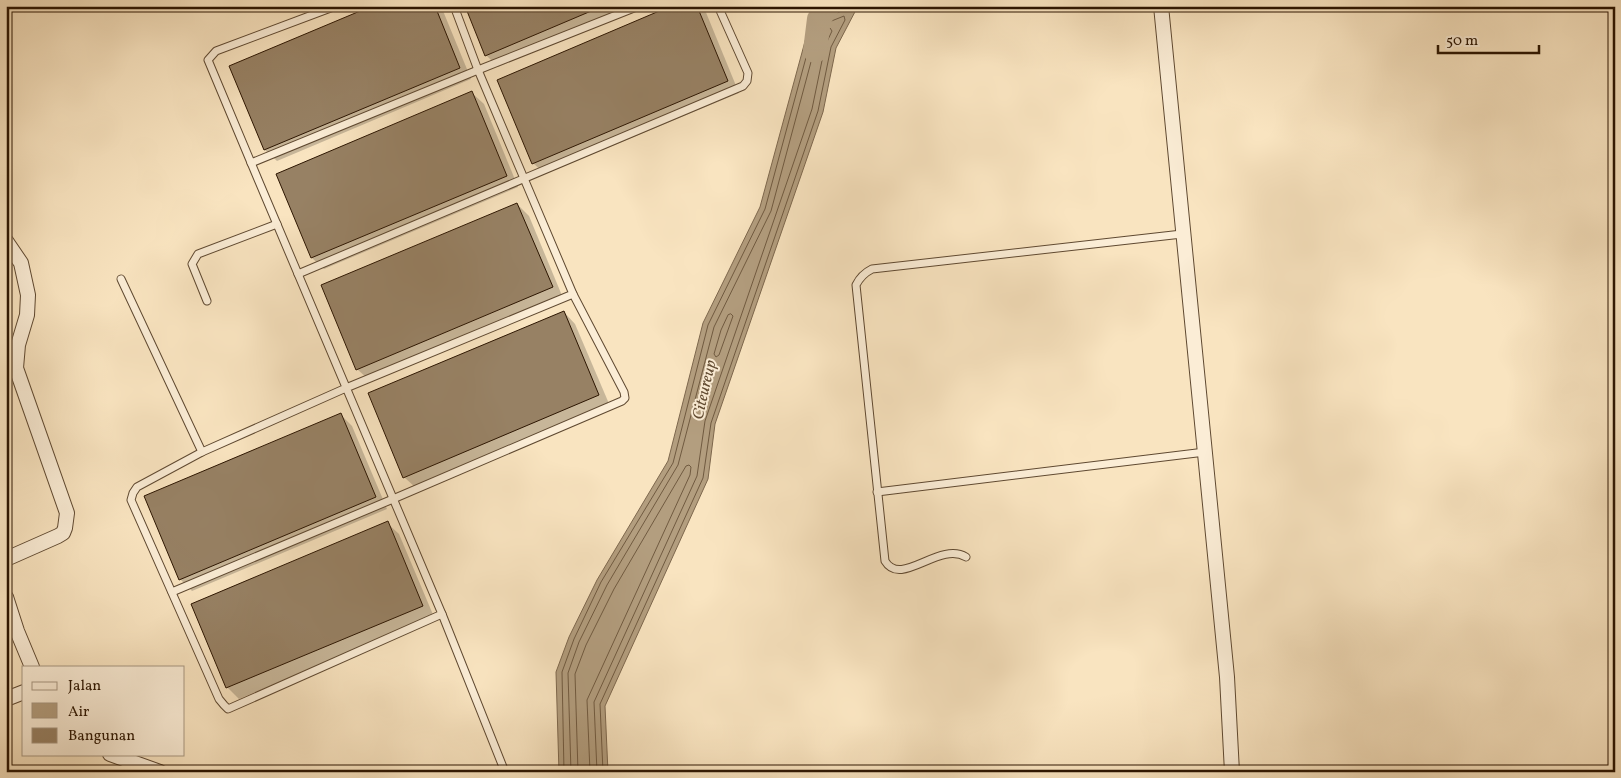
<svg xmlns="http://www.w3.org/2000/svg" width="1621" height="778" font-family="Vollkorn,serif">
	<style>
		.water { fill: #b39e7f; stroke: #7d674d }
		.shadow { fill: #0003 }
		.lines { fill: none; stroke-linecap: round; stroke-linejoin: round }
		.shore { stroke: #705a40; stroke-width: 1 }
		.river { stroke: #b39e7f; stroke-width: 24 }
		.building { fill: #978164; stroke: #2c1501 }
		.lane-casing { stroke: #5f4931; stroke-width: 9 }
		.street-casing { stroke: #5f4931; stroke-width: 16 }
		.lane { stroke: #fbedd6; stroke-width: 7 }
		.street { stroke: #fbedd6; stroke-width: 14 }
		.labels { text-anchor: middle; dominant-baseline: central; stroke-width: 4; stroke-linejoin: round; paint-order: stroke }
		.water-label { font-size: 16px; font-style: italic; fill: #624c33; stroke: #fbedd6 }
	</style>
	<rect width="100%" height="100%" fill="#f9e4c0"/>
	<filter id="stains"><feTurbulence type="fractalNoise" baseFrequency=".004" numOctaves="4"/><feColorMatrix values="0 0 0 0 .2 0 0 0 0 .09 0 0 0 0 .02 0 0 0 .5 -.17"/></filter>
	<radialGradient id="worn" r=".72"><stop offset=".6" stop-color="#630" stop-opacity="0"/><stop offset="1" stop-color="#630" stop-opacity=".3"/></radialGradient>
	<!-- water -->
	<path class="water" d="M855 6H858L836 48 823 112 715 424 708 479 605 706 608 772H559L556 672 569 637 597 580 668 461 703 323 760 207 810 23Z"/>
	<!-- shadow -->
	<g class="shadow">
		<path d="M375 6H441L471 79 277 161 265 150 231 67Z"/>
		<path d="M466 6H641L498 67 486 55Z"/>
		<path d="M674 6H701L705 10 739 93 545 174 533 163Z"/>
		<path d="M472 93 484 104 518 187 324 269 312 258 278 175Z"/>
		<path d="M517 204 529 216 563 298 369 380 357 369Z"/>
		<path d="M564 312 575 324 610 406 416 488 404 477Z"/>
		<path d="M341 415 352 426 387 509 192 591 181 580 146 497Z"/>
		<path d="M387 523 399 534 434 617 239 699 228 688 193 605Z"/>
	</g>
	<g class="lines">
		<!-- shore -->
		<g class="shore">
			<path d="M731 314 733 316 719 355 716 357 714 354 721 330 728 315Z"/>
			<path d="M564 772 562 672 574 639 601 582 673 463 708 325 765 209 814 28 844 16 845 20 831 47 818 111 711 423 703 478 600 704 603 772"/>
			<path d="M571 772 568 673 579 642 607 585 678 465 714 327 771 211 819 32 830 28 832 31 825 46 812 109 705 421 697 476 594 702 597 772"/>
			<path d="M578 772 575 674 586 645 614 589 686 466 689 465 691 467 690 475 587 700 590 772"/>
		</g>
		<!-- river -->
		<path class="river" d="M815 51 819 19 828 6"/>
	</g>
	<!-- building -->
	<g class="building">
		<path d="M372 6H435L460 68 264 150 229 66Z"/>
		<path d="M465 6H603L485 56Z"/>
		<path d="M671 6H697L728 81 532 164 497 80Z"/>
		<path d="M472 91 507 176 311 258 276 174Z"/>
		<path d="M517 203 553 287 356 370 321 285Z"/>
		<path d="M564 311 599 395 403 478 368 393Z"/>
		<path d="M341 413 376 497 179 580 144 496Z"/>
		<path d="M388 521 423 606 226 688 191 604Z"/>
	</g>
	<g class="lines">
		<!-- lane casing -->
		<g class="lane-casing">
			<g id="lane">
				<path d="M336 6 216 51 208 60C285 245 364 429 442 614L228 709 224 705 219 699 131 500 133 493 137 487 202 452 346 388 573 294 478 70 454 6"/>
				<path d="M251 163 478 70 639 6"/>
				<path d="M298 274 743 86 747 81 748 73 718 6"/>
				<path d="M121 279 202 452"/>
				<path d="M207 301 192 264 198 254 277 224"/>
				<path d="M877 492 1205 452"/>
				<path d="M966 557C939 541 901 588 885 561L856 285C860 277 864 273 872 269L1182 234"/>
				<path d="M172 592 393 499 622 401 625 398 624 392 573 294"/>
				<path d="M442 614 505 772"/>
			</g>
		</g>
		<!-- street casing -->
		<g class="street-casing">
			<g id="street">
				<path d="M1161 6 1227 677 1232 772"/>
				<path d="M6 241 21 263 28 295 27 315 18 345 16 368 67 513 65 528 63 533 58 536 6 559"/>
				<path d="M6 597 17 631 32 667"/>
				<path d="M6 699 24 692"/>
				<path d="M110 754 160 772"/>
			</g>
		</g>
		<!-- lane -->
		<use href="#lane" class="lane"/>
		<!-- street -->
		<use href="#street" class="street"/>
	</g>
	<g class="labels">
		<!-- water labels -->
		<g class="water-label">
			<text transform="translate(705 390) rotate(-77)">Citeureup</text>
		</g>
	</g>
	<!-- margin -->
	<rect width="1621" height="778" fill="none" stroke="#f9e4c0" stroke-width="25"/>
	<rect x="8" y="8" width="1606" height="763" fill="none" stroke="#2c1501" stroke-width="2.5"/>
	<rect x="12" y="12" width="1596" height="753" fill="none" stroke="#2c1501"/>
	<!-- legend -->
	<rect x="22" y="666" width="162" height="90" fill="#fbedd6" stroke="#a89781"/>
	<rect x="32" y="682" width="25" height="8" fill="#fbedd6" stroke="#a89781"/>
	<text x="68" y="690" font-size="15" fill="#2c1501">Jalan</text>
	<rect x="32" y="703" width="25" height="15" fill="#b39e7f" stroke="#a89781"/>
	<text x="68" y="716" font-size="15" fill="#2c1501">Air</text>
	<rect x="32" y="728" width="25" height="15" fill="#978164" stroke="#a89781"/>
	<text x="68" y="740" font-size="15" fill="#2c1501">Bangunan</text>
	<!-- scale -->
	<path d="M1438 45v8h101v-8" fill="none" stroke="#2c1501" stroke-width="2.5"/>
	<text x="1446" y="45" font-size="15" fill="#2c1501" stroke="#fbedd6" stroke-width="4" paint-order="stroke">50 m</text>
	<rect width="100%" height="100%" filter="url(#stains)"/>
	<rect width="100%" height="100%" fill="url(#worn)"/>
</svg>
